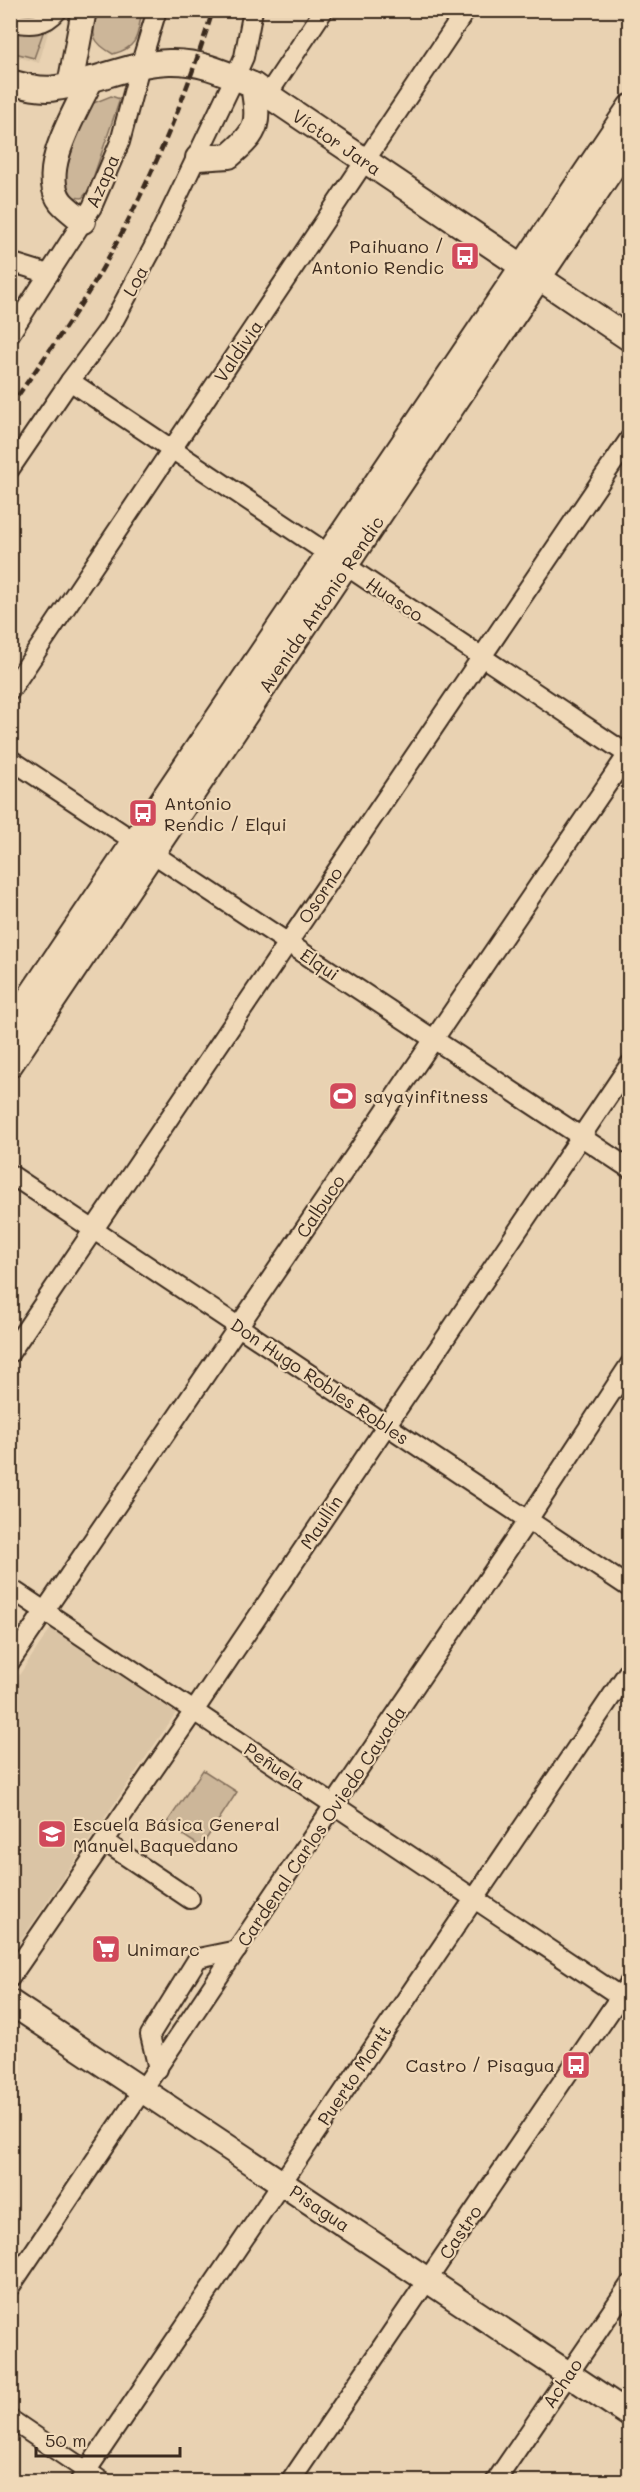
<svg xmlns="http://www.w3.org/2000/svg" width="640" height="2492" font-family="Mali,sans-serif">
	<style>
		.built { fill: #dac4a5 }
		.green { fill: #ccb699; stroke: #84705c; stroke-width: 1.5 }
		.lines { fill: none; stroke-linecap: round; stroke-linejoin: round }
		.minor-casing { stroke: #3b2a1e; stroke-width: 22 }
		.major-casing { stroke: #3b2a1e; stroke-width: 28 }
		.minor { stroke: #f0d9b8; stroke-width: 18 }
		.major { stroke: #f0d9b8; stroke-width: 24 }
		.rail { stroke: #3b2a1e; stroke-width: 4.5; stroke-dasharray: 9 4.5; stroke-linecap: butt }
		.labels { text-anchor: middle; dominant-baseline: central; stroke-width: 4.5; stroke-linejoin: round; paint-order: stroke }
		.street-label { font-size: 18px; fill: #3b2a1e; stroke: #f0d9b8 }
		.poi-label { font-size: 18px; fill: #3b2a1e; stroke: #f0d9b8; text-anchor: start }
	</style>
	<rect width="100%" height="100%" fill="#e9d2b2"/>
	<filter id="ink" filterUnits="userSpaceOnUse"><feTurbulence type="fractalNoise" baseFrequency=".0167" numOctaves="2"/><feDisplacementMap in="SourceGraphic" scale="12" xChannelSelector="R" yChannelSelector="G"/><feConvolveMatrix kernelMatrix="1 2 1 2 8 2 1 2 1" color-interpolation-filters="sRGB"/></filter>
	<g filter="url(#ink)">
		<!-- built -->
		<g class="built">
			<path d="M10 11H48L49 29 39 63 11 55Z"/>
			<path d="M51 1628 176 1713 11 1955V1687Z"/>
		</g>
		<!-- green -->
		<g class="green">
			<path d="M97 11H142C137 34 140 47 113 54 90 41 92 35 97 11Z"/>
			<path d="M10 29 44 30 34 58 11 52Z"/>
			<path d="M111 96 120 99 89 190 82 198 72 197 62 184 86 106Z"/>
			<path d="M203 1770 237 1792 201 1847 166 1824Z"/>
		</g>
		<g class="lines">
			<!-- minor casing -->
			<g class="minor-casing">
				<g id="minor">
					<path d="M10 21C29 26 45 26 58 10"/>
					<path d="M268 94 324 10"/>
					<path d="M10 262 49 274"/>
					<path d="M10 334 92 207 120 142 140 66 157 10"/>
					<path d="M70 381 630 756"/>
					<path d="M10 469 70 381 111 326 153 248 235 77 244 57 253 10"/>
					<path d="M10 691 466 10"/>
					<path d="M10 759 630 1169"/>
					<path d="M10 1174 630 1588"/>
					<path d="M10 1353 630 438"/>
					<path d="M10 1588 630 2003"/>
					<path d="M10 1662 630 751"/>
					<path d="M105 1842 190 1899"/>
					<path d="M10 1978 194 1711 630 1064"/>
					<path d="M158 2069 150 2035 198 1958 237 1950"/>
					<path d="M10 2287 334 1805 528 1520 630 1364"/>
					<path d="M10 2419 103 2482"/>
					<path d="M79 2482 630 1669"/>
					<path d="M290 2482 630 1982"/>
					<path d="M495 2482 630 2284"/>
				</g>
			</g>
			<!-- major casing -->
			<g class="major-casing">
				<g id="major">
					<path d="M10 82C24 86 42 91 56 88 95 82 130 63 169 62 201 61 225 73 253 85L630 339"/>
					<path d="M70 85 84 10"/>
					<path d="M198 158 229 156C260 130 259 123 253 85"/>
					<path d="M83 221C76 215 67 209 61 202 37 171 77 110 91 79"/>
					<path d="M10 1026 630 107"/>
					<path d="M10 1065 630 142"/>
					<path d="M10 2002 630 2415"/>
				</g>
			</g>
			<!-- minor -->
			<use href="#minor" class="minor"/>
			<!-- major -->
			<use href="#major" class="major"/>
			<!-- rail -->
			<path class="rail" d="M10 407C43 359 78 313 106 262 150 183 186 97 213 10"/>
		</g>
	</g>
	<!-- icons -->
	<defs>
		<g id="bus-square" transform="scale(1.5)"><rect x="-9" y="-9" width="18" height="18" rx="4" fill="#d1495b" stroke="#f0d9b8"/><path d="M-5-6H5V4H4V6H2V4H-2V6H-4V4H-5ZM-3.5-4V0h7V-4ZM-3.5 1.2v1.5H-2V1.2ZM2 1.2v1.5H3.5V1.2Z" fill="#fff"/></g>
		<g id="stadium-square" transform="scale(1.5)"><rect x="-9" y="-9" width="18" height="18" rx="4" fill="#d1495b" stroke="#f0d9b8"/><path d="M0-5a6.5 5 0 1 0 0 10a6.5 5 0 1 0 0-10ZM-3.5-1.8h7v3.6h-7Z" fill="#fff"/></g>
		<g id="school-square" transform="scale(1.5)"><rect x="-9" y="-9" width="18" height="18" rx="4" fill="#d1495b" stroke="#f0d9b8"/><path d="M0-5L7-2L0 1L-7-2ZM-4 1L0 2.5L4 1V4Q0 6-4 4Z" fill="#fff"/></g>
		<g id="supermarket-square" transform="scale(1.5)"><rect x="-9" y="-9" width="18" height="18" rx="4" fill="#d1495b" stroke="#f0d9b8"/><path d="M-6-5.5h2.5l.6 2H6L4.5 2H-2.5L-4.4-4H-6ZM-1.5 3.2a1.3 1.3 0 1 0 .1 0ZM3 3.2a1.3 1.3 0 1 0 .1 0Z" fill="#fff"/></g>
	</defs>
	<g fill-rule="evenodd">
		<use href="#bus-square" x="465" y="256"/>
		<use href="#bus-square" x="143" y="813"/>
		<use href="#stadium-square" x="343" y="1096"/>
		<use href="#school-square" x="52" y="1834"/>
		<use href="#supermarket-square" x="106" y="1949"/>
		<use href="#bus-square" x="576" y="2065"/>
	</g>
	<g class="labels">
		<!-- street labels -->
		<g class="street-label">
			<text transform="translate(337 142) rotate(34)">Víctor Jara</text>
			<text transform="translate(102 181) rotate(-66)">Azapa</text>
			<text transform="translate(135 281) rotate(-62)">Loa</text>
			<text transform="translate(238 351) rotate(-56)">Valdivia</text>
			<text transform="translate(395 599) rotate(34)">Huasco</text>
			<text transform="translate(321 604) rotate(-56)">Avenida Antonio Rendic</text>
			<text transform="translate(320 895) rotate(-56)">Osorno</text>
			<text transform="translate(320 964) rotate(34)">Elqui</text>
			<text transform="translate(320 1206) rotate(-56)">Calbuco</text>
			<text transform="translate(320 1381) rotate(34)">Don Hugo Robles Robles</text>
			<text transform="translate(321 1522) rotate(-56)">Maullín</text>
			<text transform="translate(275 1766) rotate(34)">Peñuela</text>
			<text transform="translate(321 1826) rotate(-56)">Cardenal Carlos Oviedo Cavada</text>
			<text transform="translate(354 2075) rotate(-56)">Puerto Montt</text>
			<text transform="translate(320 2208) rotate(34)">Pisagua</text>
			<text transform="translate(460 2232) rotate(-56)">Castro</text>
			<text transform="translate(562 2383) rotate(-56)">Achao</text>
		</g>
		<!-- poi labels -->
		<g class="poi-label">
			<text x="444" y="246" text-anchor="end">Paihuano /<tspan x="444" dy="21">Antonio Rendic</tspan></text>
			<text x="164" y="803">Antonio<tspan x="164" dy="21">Rendic / Elqui</tspan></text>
			<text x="364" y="1096">sayayinfitness</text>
			<text x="73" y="1824">Escuela Básica General<tspan x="73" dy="21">Manuel Baquedano</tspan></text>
			<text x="127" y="1949">Unimarc</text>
			<text x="555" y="2065" text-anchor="end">Castro / Pisagua</text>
		</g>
	</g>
	<!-- margin -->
	<rect width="640" height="2492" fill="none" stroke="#f0d9b8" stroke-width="36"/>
	<rect x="18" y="18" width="604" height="2456" fill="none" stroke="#3b2a1e" stroke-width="2" filter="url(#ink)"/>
	<!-- scale -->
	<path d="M36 2447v9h144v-9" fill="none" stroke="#3b2a1e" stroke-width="3"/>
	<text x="45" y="2447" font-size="18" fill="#3b2a1e" stroke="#f0d9b8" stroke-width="4.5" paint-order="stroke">50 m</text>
</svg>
